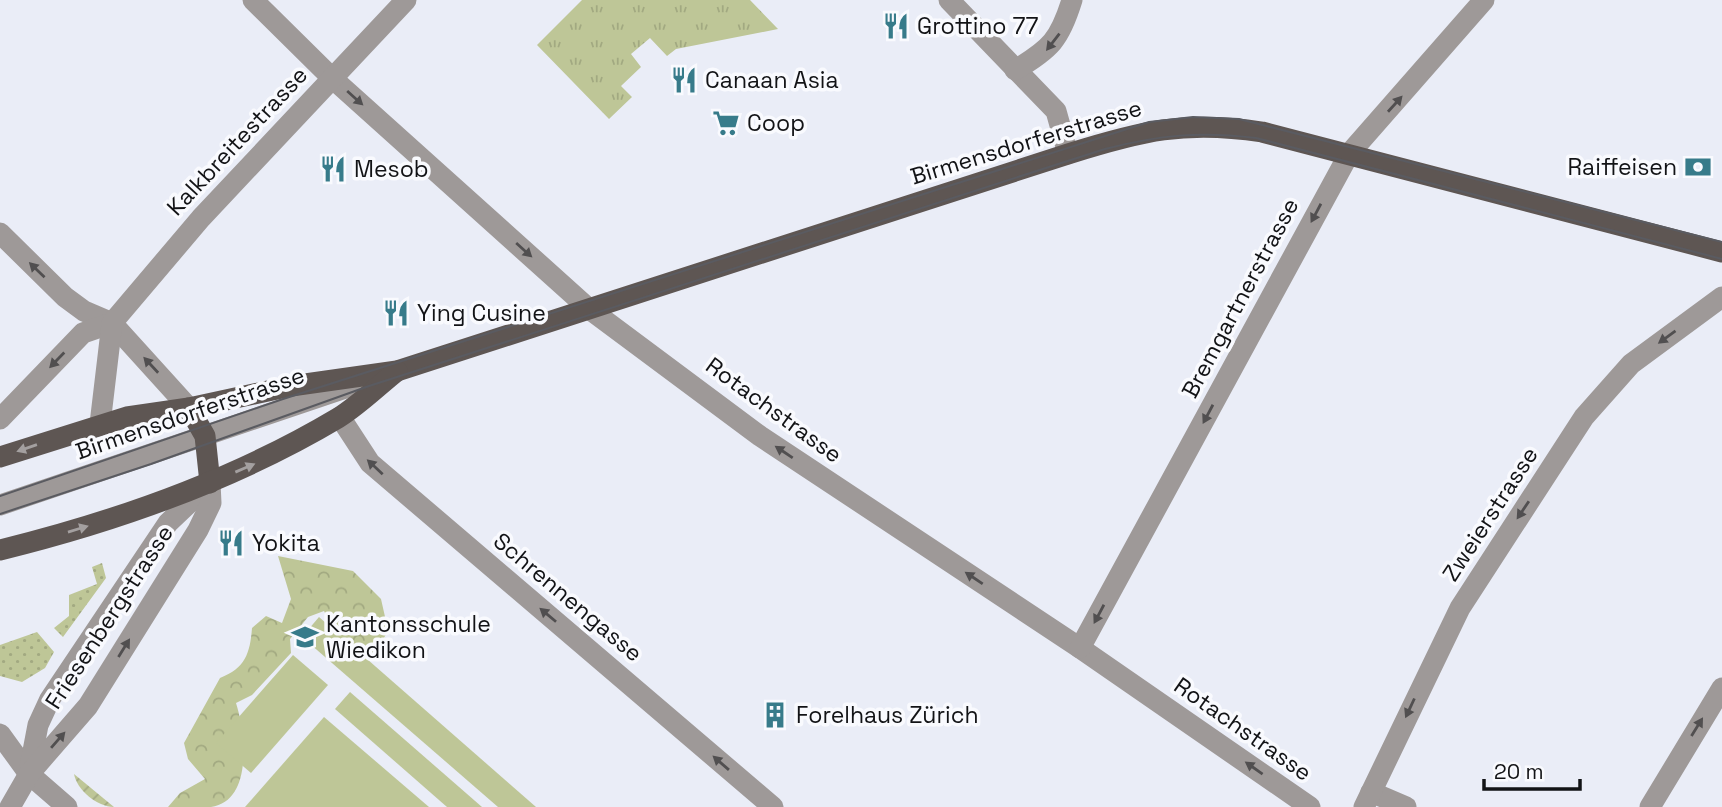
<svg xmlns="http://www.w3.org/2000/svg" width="1722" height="807" font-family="'Space Grotesk',sans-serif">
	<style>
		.grass { fill: url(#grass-dots) }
		.forest { fill: url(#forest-crowns) }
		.park { fill: url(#park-tufts) }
		.garden { fill: url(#garden-furrows) }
		.pitch { fill: #bec697 }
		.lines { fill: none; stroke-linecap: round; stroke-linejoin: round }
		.minor { stroke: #9e9998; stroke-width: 21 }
		.major { stroke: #5e5653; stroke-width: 21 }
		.tram { stroke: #5a5b61; stroke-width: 2 }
		.oneway { fill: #514f50 }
		.oneway2 { fill: #a4a0a0 }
		.labels { text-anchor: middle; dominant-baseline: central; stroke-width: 7; stroke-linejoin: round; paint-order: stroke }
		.poi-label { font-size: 23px; fill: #121316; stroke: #f9fafe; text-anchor: start }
		.street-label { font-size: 23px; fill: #121316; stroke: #f9fafe }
	</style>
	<defs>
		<pattern id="grass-dots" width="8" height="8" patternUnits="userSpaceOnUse" patternTransform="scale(1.75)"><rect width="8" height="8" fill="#bec697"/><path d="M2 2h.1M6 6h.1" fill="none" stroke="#a2a981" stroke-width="1.8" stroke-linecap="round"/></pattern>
		<pattern id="forest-crowns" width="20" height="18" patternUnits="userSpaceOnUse" patternTransform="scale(1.75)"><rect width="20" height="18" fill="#bec697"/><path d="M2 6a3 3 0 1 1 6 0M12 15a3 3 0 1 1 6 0" fill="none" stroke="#a2a981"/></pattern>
		<pattern id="park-tufts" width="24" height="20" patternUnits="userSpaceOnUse" patternTransform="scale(1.75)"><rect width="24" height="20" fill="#bec697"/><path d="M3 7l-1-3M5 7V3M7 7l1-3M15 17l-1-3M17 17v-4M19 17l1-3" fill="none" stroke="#a2a981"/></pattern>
		<pattern id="garden-furrows" width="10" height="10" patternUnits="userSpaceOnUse" patternTransform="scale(1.75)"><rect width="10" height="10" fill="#bec697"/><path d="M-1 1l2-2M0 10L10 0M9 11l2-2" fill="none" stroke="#a2a981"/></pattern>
	</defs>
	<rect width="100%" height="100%" fill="#eaedf7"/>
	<!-- grass -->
	<g class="grass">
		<path d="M102 563 106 578 63 637 54 628 69 616V595L97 584 92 567Z"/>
		<path d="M37 632 54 652 45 668 22 682 0 676V645Z"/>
	</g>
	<!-- forest -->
	<path class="forest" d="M278 556 353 571 381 599 388 630 378 650 364 656C326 640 341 640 324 611L308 617 290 639 291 653 252 695 236 703C245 731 254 801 211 807 198 807 182 807 168 807L180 793 205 779 188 759 184 743 220 678C245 668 250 654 252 628L266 616 282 623 291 599Z"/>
	<!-- park -->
	<path class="park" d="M582 0H750L778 29 676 49 667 56 650 38 631 54 641 67 621 86 632 97 609 119 537 45Z"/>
	<!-- garden -->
	<path class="garden" d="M74 774 114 807C97 807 77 790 74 774Z"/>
	<!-- pitch -->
	<g class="pitch">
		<path d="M319 617 536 807H498L302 637Z"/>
		<path d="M293 655 328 685 251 773 216 743Z"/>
		<path d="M350 692 482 807H447L335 709Z"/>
		<path d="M324 717 429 807H245Z"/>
	</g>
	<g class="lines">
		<!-- minor -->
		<g class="minor">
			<path d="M253 0 332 78 588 308 760 436 1080 648 1310 807"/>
			<path d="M949 0 1056 111 1068 154"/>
			<path d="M1015 70C1051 49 1060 39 1072 0"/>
			<path d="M0 233 65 297 84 311 112 323 189 408"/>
			<path d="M340 417 370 463 773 807"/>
			<path d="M0 419 83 333 112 323"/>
			<path d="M100 424 112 323 201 218 406 0"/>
			<path d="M0 505 366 381"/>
			<path d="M1080 648 1349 154 1484 0"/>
			<path d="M0 734 29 774 67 807"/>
			<path d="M29 772 38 725 50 699 168 523 210 483"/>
			<path d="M1371 792 1406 807"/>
			<path d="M10 807 29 774 88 706 198 530 211 503 210 483"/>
			<path d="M1364 807 1460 608 1584 417 1631 364 1722 297"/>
			<path d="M1650 807 1722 688"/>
		</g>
		<!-- major -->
		<g class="major">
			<path d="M189 408 205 436 210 483"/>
			<path d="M0 457 127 417 189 408 291 386 397 371 1068 154C1141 131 1185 120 1262 132L1722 252"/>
			<path d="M0 550C118 521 234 480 338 418 359 405 378 386 397 371"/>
		</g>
		<!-- tram -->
		<g class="tram">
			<path d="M0 496 283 399 1149 122 1193 117 1239 119 1722 242"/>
			<path d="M0 514 151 464 369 386 1105 149C1159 135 1200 131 1256 138L1722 259"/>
		</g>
	</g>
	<!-- one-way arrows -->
	<defs><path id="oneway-solid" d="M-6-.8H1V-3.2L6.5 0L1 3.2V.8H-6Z" transform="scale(1.75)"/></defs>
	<g class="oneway">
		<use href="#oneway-solid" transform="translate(1053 42) rotate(128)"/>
		<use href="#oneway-solid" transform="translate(355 98) rotate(42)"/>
		<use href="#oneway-solid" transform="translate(1395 104) rotate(-48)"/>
		<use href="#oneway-solid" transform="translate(1316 213) rotate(118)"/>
		<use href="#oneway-solid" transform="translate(524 250) rotate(42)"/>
		<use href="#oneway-solid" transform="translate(37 270) rotate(-136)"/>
		<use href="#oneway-solid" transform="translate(1667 337) rotate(144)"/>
		<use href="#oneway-solid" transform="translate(57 360) rotate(134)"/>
		<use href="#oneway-solid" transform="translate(151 365) rotate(-133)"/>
		<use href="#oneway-solid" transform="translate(1208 414) rotate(118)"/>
		<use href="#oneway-solid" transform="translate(784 452) rotate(-146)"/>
		<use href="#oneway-solid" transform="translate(375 467) rotate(-137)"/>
		<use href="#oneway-solid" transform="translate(1523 510) rotate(124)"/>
		<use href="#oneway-solid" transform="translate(974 578) rotate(-146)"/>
		<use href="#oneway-solid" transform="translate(1099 614) rotate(118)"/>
		<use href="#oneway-solid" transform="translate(548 615) rotate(-140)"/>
		<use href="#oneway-solid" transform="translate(124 648) rotate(-58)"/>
		<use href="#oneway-solid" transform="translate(1410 708) rotate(115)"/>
		<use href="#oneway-solid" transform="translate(1697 727) rotate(-58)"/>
		<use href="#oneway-solid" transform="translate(58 740) rotate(-49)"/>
		<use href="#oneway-solid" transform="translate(721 763) rotate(-139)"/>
		<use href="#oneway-solid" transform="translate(1254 768) rotate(-145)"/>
	</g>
	<g class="oneway2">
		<use href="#oneway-solid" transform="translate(27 448) rotate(161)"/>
		<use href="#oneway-solid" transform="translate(245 468) rotate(-23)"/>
		<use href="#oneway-solid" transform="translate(78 529) rotate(-17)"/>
	</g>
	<!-- icons -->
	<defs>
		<g id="restaurant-bare" transform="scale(2.1)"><path d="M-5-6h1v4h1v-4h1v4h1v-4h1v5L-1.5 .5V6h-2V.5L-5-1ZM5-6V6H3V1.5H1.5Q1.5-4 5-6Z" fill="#377b8a" stroke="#f9fafe" stroke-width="2.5" paint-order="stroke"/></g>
		<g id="supermarket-bare" transform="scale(2.1)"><path d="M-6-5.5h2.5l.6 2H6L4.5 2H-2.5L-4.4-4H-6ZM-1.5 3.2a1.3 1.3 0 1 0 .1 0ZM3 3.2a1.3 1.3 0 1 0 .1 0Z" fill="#377b8a" stroke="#f9fafe" stroke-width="2.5" paint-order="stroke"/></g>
		<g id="bank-bare" transform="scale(2.1)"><path d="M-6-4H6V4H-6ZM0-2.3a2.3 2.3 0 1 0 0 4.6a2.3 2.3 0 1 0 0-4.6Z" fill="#377b8a" stroke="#f9fafe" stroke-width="2.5" paint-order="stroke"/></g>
		<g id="school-bare" transform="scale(2.1)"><path d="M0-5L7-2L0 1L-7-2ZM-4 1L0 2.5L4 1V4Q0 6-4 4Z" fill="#377b8a" stroke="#f9fafe" stroke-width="2.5" paint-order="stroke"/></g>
		<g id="building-bare" transform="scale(2.1)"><path d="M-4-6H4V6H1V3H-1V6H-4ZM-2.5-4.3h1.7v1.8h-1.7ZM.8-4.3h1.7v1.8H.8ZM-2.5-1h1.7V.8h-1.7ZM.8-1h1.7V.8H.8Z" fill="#377b8a" stroke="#f9fafe" stroke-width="2.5" paint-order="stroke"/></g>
	</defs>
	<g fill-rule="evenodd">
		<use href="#restaurant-bare" x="896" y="26"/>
		<use href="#restaurant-bare" x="684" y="80"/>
		<use href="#supermarket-bare" x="726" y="123"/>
		<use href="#bank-bare" x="1698" y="167"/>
		<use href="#restaurant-bare" x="333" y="169"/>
		<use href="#restaurant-bare" x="396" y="313"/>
		<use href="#restaurant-bare" x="231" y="543"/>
		<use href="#school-bare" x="305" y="637"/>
		<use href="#building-bare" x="775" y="715"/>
	</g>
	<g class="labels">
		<!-- poi labels -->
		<g class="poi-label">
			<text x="917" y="26">Grottino 77</text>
			<text x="705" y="80">Canaan Asia</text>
			<text x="747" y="123">Coop</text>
			<text x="1677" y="167" text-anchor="end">Raiffeisen</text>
			<text x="354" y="169">Mesob</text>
			<text x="417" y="313">Ying Cusine</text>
			<text x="252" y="543">Yokita</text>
			<text x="326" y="624">Kantonsschule<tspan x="326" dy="26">Wiedikon</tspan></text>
			<text x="796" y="715">Forelhaus Zürich</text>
		</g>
		<!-- street labels -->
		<g class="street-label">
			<text transform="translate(237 141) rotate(-47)">Kalkbreitestrasse</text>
			<text transform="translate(1026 142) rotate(-17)">Birmensdorferstrasse</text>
			<text transform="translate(1240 298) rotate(-62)">Bremgartnerstrasse</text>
			<text transform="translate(774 410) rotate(36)">Rotachstrasse</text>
			<text transform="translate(190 413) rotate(-19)">Birmensdorferstrasse</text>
			<text transform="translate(1490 514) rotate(-57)">Zweierstrasse</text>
			<text transform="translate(568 597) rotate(40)">Schrennengasse</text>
			<text transform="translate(109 617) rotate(-57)">Friesenbergstrasse</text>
			<text transform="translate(1243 729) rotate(35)">Rotachstrasse</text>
		</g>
	</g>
	<!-- scale -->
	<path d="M1484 779v10h96v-10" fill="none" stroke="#121316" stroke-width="3.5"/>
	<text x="1494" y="779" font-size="21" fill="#121316" stroke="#f9fafe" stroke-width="5" paint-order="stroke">20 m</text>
</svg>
